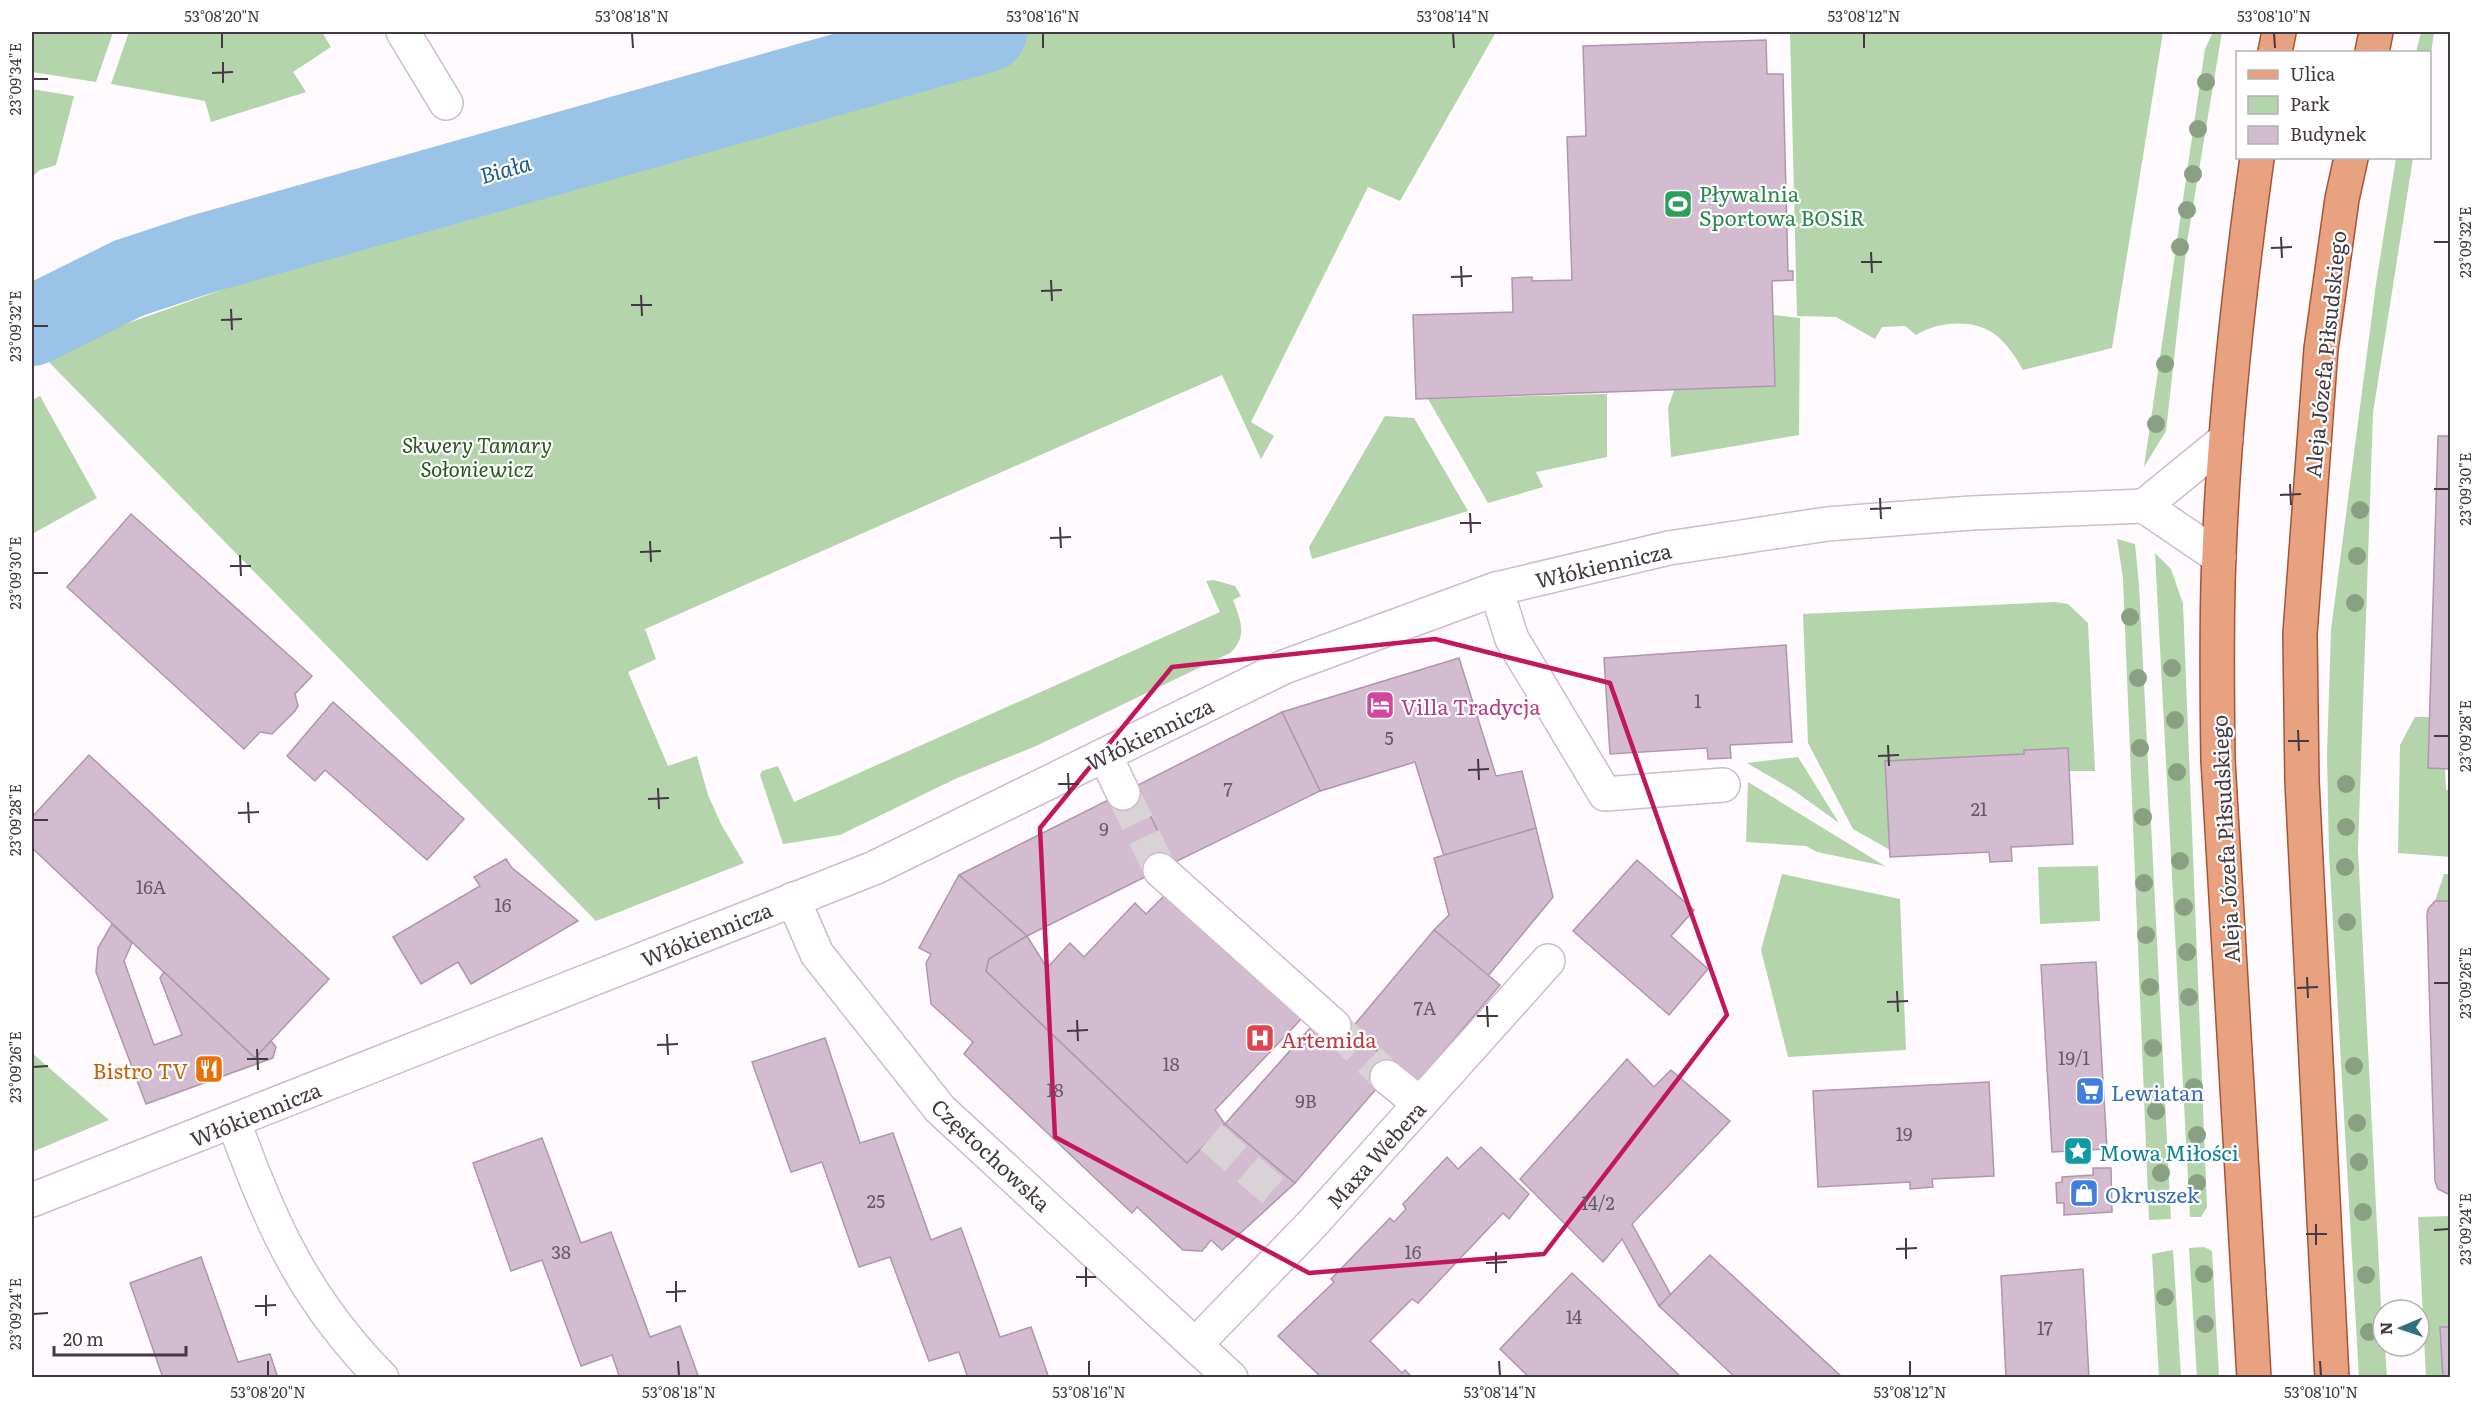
<svg xmlns="http://www.w3.org/2000/svg" width="2482" height="1409" font-family="Literata,serif">
	<style>
		.green { fill: #b4d4ab }
		.lines { fill: none; stroke-linecap: round; stroke-linejoin: round }
		.river { stroke: #99c3e7; stroke-width: 80 }
		.building { fill: #d3bbd0; stroke: #ae97ac; stroke-width: 1.5 }
		.minor-tunnel { stroke: #d9d3d8; stroke-width: 33; stroke-dasharray: 33 16; stroke-linecap: butt }
		.minor-casing { stroke: #d1b9ce; stroke-width: 36 }
		.major-casing { stroke: #a55534; stroke-width: 36 }
		.minor { stroke: #fff; stroke-width: 33 }
		.major { stroke: #e9a280; stroke-width: 33 }
		.tree { fill: #8aa082 }
		.marked { fill: none; stroke: #c2185b; stroke-width: 4.5; stroke-linejoin: round }
		.ticks { fill: none; stroke: #433942; stroke-width: 2 }
		.labels { text-anchor: middle; dominant-baseline: central; stroke-width: 4.5; stroke-linejoin: round; paint-order: stroke }
		.number-label { font-size: 18px; fill: #675a66 }
		.leisure-label { font-size: 21px; fill: #27864d; stroke: #fff; text-anchor: start }
		.street-label { font-size: 21px; fill: #433942; stroke: #fff }
		.park-label { font-size: 21px; font-style: italic; fill: #2b561d; stroke: #fff }
		.hotel-label { font-size: 21px; fill: #b23c85; stroke: #fff; text-anchor: start }
		.health-label { font-size: 21px; fill: #be3a42; stroke: #fff; text-anchor: start }
		.food-label { font-size: 21px; fill: #c56008; stroke: #fff; text-anchor: end }
		.shop-label { font-size: 21px; fill: #366cbe; stroke: #fff; text-anchor: start }
		.culture-label { font-size: 21px; fill: #0d838f; stroke: #fff; text-anchor: start }
		.water-label { font-size: 22px; font-style: italic; fill: #1c5b8a; stroke: #fff }
		.neatline { fill: none; stroke: #433942; stroke-width: 2 }
		.ticks-label { font-size: 15px; text-anchor: middle; fill: #433942 }
	</style>
	<rect width="100%" height="100%" fill="#fffafe"/>
	<!-- green -->
	<g class="green">
		<path d="M32 32H113L96 82 32 72Z"/>
		<path d="M129 32H322L331 47 293 72 306 92 211 122 205 101 111 84Z"/>
		<path d="M990 32H1496L1400 201 1368 187 1251 422 1274 436 1261 459 1222 375 645 629 656 659 628 672 668 766 697 756 708 795 721 824 744 863 596 921 41 354 772 95Z"/>
		<path d="M1790 32H2163L2112 348 2023 370C2015 356 2006 342 1993 333 1972 318 1936 322 1916 335L1905 326 1882 327 1875 339 1836 317 1797 316Z"/>
		<path d="M2213 32H2222L2187 242 2166 431 2144 467 2205 49Z"/>
		<path d="M2421 32H2434L2430 60V52H2416Z"/>
		<path d="M32 89 74 96 56 165 40 170 32 177Z"/>
		<path d="M2396 158H2413L2373 413 2358 850 2383 1346H2385L2387 1377 2359 1378 2329 853 2327 754 2331 630 2376 284Z"/>
		<path d="M1773 315 1800 318 1799 435 1671 457 1668 408 1674 390 1775 386Z"/>
		<path d="M1607 394V457L1536 472 1543 487 1488 503 1428 399Z"/>
		<path d="M40 396 97 498 32 534V400Z"/>
		<path d="M1385 416 1414 418 1468 511 1312 559 1309 547Z"/>
		<path d="M2117 539 2135 544 2139 585 2171 1219 2149 1220 2123 578Z"/>
		<path d="M2155 553 2171 569 2183 604 2207 1207 2201 1217H2190Z"/>
		<path d="M1214 580 1235 586 1241 596 1233 600C1241 621 1248 636 1230 653L1036 746 955 779 840 835 783 844 760 775 762 771 778 766 794 802 1220 612 1206 581Z"/>
		<path d="M2055 602 2068 604 2088 623 2095 771H2069L2067 748 2025 750 2024 754 1885 761 1890 850 1853 829 1808 743 1803 614Z"/>
		<path d="M2415 717H2429L2428 768 2445 769 2446 790H2450V857L2398 853 2400 745Z"/>
		<path d="M1798 757 1839 823 1793 790 1747 763Z"/>
		<path d="M1748 782 1885 866 1817 852 1806 846 1746 842Z"/>
		<path d="M2098 866 2100 921 2040 924 2038 867Z"/>
		<path d="M1782 874 1900 899 1906 1050 1788 1057 1761 950Z"/>
		<path d="M2444 874H2450V901H2435Z"/>
		<path d="M32 1053 109 1120 32 1152Z"/>
		<path d="M2450 1216V1327L2440 1328 2443 1377H2426L2418 1217Z"/>
		<path d="M2204 1247 2212 1251 2219 1377H2197L2189 1248Z"/>
		<path d="M2173 1250 2181 1377H2159L2152 1254Z"/>
	</g>
	<g class="lines">
		<!-- river -->
		<path class="river" d="M32 326 129 278 202 254 987 32"/>
	</g>
	<!-- building -->
	<g class="building">
		<path d="M1766 40 1767 74H1783L1788 271H1793V280L1772 281 1775 386 1416 399 1413 315 1513 312 1512 278 1532 277V281L1572 280 1567 137 1586 136 1583 46Z"/>
		<path d="M2438 436H2450V769L2428 768Z"/>
		<path d="M131 514 312 676 295 694 298 706 295 711 272 734 260 732 244 749 67 587Z"/>
		<path d="M1786 645 1792 742 1730 745 1731 758 1708 759 1707 748 1610 754 1604 658Z"/>
		<path d="M1459 658 1496 776 1522 771 1536 828 1444 856 1415 762 1320 791 1282 712Z"/>
		<path d="M333 702 464 819 427 860 325 770 315 781 287 756Z"/>
		<path d="M1282 712 1320 791 1173 863 1136 786Z"/>
		<path d="M2068 748 2073 844 2011 847 2012 861 1990 862 1989 852 1890 857 1885 761 2024 754V750Z"/>
		<path d="M89 755 329 979 255 1058 32 848V817Z"/>
		<path d="M1136 786 1173 863 1027 936 959 875Z"/>
		<path d="M1536 828 1553 897 1488 976 1434 930 1449 915 1434 858Z"/>
		<path d="M506 859 511 867 578 921 471 984 458 962 421 984 393 937 480 886 474 877Z"/>
		<path d="M1637 860 1694 910 1671 936 1708 969 1669 1015 1573 931Z"/>
		<path d="M959 875 1027 936 989 959 986 971 1187 1163 1225 1124 1295 1183 1222 1250 1211 1240 1202 1251 1183 1250 1137 1207 1132 1213 964 1054 973 1042 931 1004 926 963 931 954 919 948Z"/>
		<path d="M1170 890 1304 1016 1215 1110 1225 1124 1187 1163 986 971 989 959 1027 936 1047 968 1070 943 1084 957 1135 903 1146 914Z"/>
		<path d="M2435 901H2450V1195L2438 1189 2435 1181 2427 915 2428 909Z"/>
		<path d="M112 924 132 943 124 961 154 1045 182 1035 160 978 164 972 255 1058 271 1041 276 1047 273 1058 146 1104 96 972 98 948Z"/>
		<path d="M1434 930 1500 985 1416 1084 1351 1029Z"/>
		<path d="M2096 962 2107 1149 2052 1152 2041 965Z"/>
		<path d="M1319 1018 1337 1021 1351 1029 1395 1067 1295 1183 1225 1124Z"/>
		<path d="M825 1038 860 1143 893 1133 931 1240 961 1228 1000 1337 1031 1327 1049 1378H968L959 1352 929 1361 890 1257 859 1267 822 1162 791 1172 752 1062Z"/>
		<path d="M1627 1059 1654 1087 1671 1070 1730 1121 1632 1224 1671 1295 1659 1306 1622 1239 1603 1262 1520 1179Z"/>
		<path d="M1989 1082 1994 1176 1932 1179 1933 1187 1910 1189V1182L1818 1187 1813 1091Z"/>
		<path d="M542 1138 581 1243 611 1232 650 1337 680 1326 699 1378H620L612 1355 581 1366 542 1260 511 1271 473 1163Z"/>
		<path d="M1481 1147 1529 1194 1509 1219 1503 1213 1418 1303 1412 1299 1370 1341 1402 1373 1405 1370 1413 1378H1322L1278 1336 1334 1282 1331 1279 1390 1218 1394 1222 1406 1209 1403 1204 1447 1157 1458 1169Z"/>
		<path d="M2093 1168H2111L2112 1212 2064 1215V1203H2057L2056 1183 2062 1182V1177L2093 1175Z"/>
		<path d="M1710 1255 1843 1378H1736L1659 1306Z"/>
		<path d="M201 1257 238 1362 270 1354 278 1378H163L130 1283Z"/>
		<path d="M2083 1269 2089 1378H2006L2001 1276Z"/>
		<path d="M1572 1273 1682 1378H1530L1500 1349Z"/>
		<path d="M2440 1327H2450V1378H2443Z"/>
	</g>
	<g class="lines">
		<!-- minor-tunnel -->
		<g class="minor-tunnel">
			<path d="M1123 793 1160 870"/>
			<path d="M1334 1026 1387 1077"/>
			<path d="M1211 1137 1280 1197"/>
		</g>
		<!-- minor casing -->
		<g class="minor-casing">
			<g id="minor">
				<path d="M403 32 446 103"/>
				<path d="M2144 506 2226 439"/>
				<path d="M1496 589 1512 639 1605 794 1723 785"/>
				<path d="M1105 755 1123 793"/>
				<path d="M1160 870 1334 1026"/>
				<path d="M793 899 817 954 940 1109 1231 1378"/>
				<path d="M1387 1077 1420 1104"/>
				<path d="M234 1122C270 1223 305 1300 382 1378"/>
				<path d="M32 1200 874 868 1284 667 1496 589 1669 548 1827 524 1971 513 2144 506 2219 557"/>
				<path d="M1196 1344 1313 1223 1548 961"/>
			</g>
		</g>
		<!-- major casing -->
		<g class="major-casing">
			<g id="major">
				<path d="M2275 52 2279 32"/>
				<path d="M2372 52 2376 32"/>
				<path d="M2254 1378 2218 760C2217 692 2216 623 2219 555 2224 422 2239 289 2257 158"/>
				<path d="M2332 1378 2302 781 2300 634 2321 349 2342 199 2351 158"/>
			</g>
		</g>
		<!-- minor -->
		<use href="#minor" class="minor"/>
		<!-- major -->
		<use href="#major" class="major"/>
	</g>
	<!-- trees -->
	<g class="tree">
		<circle cx="2206" cy="82" r="9"/>
		<circle cx="2198" cy="129" r="9"/>
		<circle cx="2193" cy="174" r="9"/>
		<circle cx="2187" cy="210" r="9"/>
		<circle cx="2180" cy="247" r="9"/>
		<circle cx="2165" cy="364" r="9"/>
		<circle cx="2156" cy="424" r="9"/>
		<circle cx="2360" cy="510" r="9"/>
		<circle cx="2357" cy="556" r="9"/>
		<circle cx="2355" cy="603" r="9"/>
		<circle cx="2130" cy="617" r="9"/>
		<circle cx="2172" cy="668" r="9"/>
		<circle cx="2138" cy="678" r="9"/>
		<circle cx="2175" cy="720" r="9"/>
		<circle cx="2140" cy="748" r="9"/>
		<circle cx="2177" cy="772" r="9"/>
		<circle cx="2346" cy="784" r="9"/>
		<circle cx="2143" cy="817" r="9"/>
		<circle cx="2346" cy="827" r="9"/>
		<circle cx="2180" cy="861" r="9"/>
		<circle cx="2345" cy="867" r="9"/>
		<circle cx="2144" cy="883" r="9"/>
		<circle cx="2184" cy="907" r="9"/>
		<circle cx="2347" cy="922" r="9"/>
		<circle cx="2146" cy="935" r="9"/>
		<circle cx="2187" cy="952" r="9"/>
		<circle cx="2150" cy="987" r="9"/>
		<circle cx="2189" cy="997" r="9"/>
		<circle cx="2153" cy="1048" r="9"/>
		<circle cx="2354" cy="1066" r="9"/>
		<circle cx="2194" cy="1087" r="9"/>
		<circle cx="2156" cy="1111" r="9"/>
		<circle cx="2357" cy="1123" r="9"/>
		<circle cx="2197" cy="1135" r="9"/>
		<circle cx="2359" cy="1162" r="9"/>
		<circle cx="2161" cy="1173" r="9"/>
		<circle cx="2197" cy="1183" r="9"/>
		<circle cx="2363" cy="1212" r="9"/>
		<circle cx="2204" cy="1274" r="9"/>
		<circle cx="2366" cy="1275" r="9"/>
		<circle cx="2165" cy="1297" r="9"/>
		<circle cx="2205" cy="1324" r="9"/>
		<circle cx="2369" cy="1332" r="9"/>
	</g>
	<!-- marked area -->
	<path class="marked" d="M1435 639 1610 683 1727 1015 1544 1254 1309 1273 1055 1137 1040 828 1172 667Z"/>
	<!-- ticks -->
	<path class="ticks" d="M222 33V48M632 33 633 48M1043 33V48M1453 33 1454 48M1864 33V48M2274 33 2275 48M223 62V83M212 73 233 72M33 79H48M2281 237 2282 258M2434 242H2449M2271 248 2292 247M1871 252 1872 273M1861 262H1882M1461 266 1462 287M1451 277 1472 276M1051 280 1052 301M1041 291 1062 290M641 295 642 316M631 305H652M231 309 232 330M221 320 242 319M33 326H48M2290 484 2291 505M2434 489H2449M2280 495 2301 494M1880 498 1881 519M1870 509 1891 508M1470 513 1471 533M1460 523H1481M1060 527 1061 548M1050 538 1071 537M650 541 651 562M640 552 661 551M240 555 241 576M230 566H251M33 573H48M2298 730 2299 751M2434 736H2449M2288 741H2309M1888 745 1889 766M1878 756 1899 755M1478 759 1479 780M1468 770 1489 769M1068 773 1069 794M1058 784H1079M658 788 659 809M648 799 669 798M248 802 249 823M238 813 259 812M33 820H48M2307 977 2308 998M2434 983H2449M2297 988 2318 987M1897 991 1898 1012M1887 1002 1908 1001M1487 1006 1488 1027M1477 1016H1498M1077 1020 1078 1041M1067 1031 1088 1030M667 1034 668 1055M657 1045 678 1044M257 1049 258 1070M247 1059H268M33 1067 48 1066M2316 1224V1245M2434 1230 2449 1229M2306 1234H2327M1906 1238V1259M1896 1249 1917 1248M1496 1252V1273M1486 1263 1507 1262M1086 1267V1287M1076 1277H1096M676 1281V1302M666 1292 686 1291M266 1295V1316M255 1306 276 1305M33 1314 48 1313M268 1361V1376M678 1361 679 1376M1089 1361V1376M1499 1361 1500 1376M1910 1361V1376M2320 1361 2321 1376"/>
	<!-- icons -->
	<defs>
		<g id="stadium-square" transform="scale(1.5)"><rect x="-9" y="-9" width="18" height="18" rx="4" fill="#2e9e5b" stroke="#fff"/><path d="M0-5a6.5 5 0 1 0 0 10a6.5 5 0 1 0 0-10ZM-3.5-1.8h7v3.6h-7Z" fill="#fff"/></g>
		<g id="hotel-square" transform="scale(1.5)"><rect x="-9" y="-9" width="18" height="18" rx="4" fill="#d1479c" stroke="#fff"/><path d="M-6-4.5h1.5V1H6V5H4.5V3h-9V5H-6ZM-4 0a1.8 1.8 0 1 1 3.6 0ZM.5 0V-2.5h3Q6-2.5 6 0Z" fill="#fff"/></g>
		<g id="hospital-square" transform="scale(1.5)"><rect x="-9" y="-9" width="18" height="18" rx="4" fill="#e0444e" stroke="#fff"/><path d="M-5-5h3v3.5h4V-5h3V5h-3V1.5h-4V5h-3Z" fill="#fff"/></g>
		<g id="restaurant-square" transform="scale(1.5)"><rect x="-9" y="-9" width="18" height="18" rx="4" fill="#e8710a" stroke="#fff"/><path d="M-5-6h1v4h1v-4h1v4h1v-4h1v5L-1.5 .5V6h-2V.5L-5-1ZM5-6V6H3V1.5H1.5Q1.5-4 5-6Z" fill="#fff"/></g>
		<g id="supermarket-square" transform="scale(1.5)"><rect x="-9" y="-9" width="18" height="18" rx="4" fill="#3f7fe0" stroke="#fff"/><path d="M-6-5.5h2.5l.6 2H6L4.5 2H-2.5L-4.4-4H-6ZM-1.5 3.2a1.3 1.3 0 1 0 .1 0ZM3 3.2a1.3 1.3 0 1 0 .1 0Z" fill="#fff"/></g>
		<g id="sight-square" transform="scale(1.5)"><rect x="-9" y="-9" width="18" height="18" rx="4" fill="#0f9aa8" stroke="#fff"/><path d="M0-6L1.8-2.2L6-1.7L2.9 1.2L3.7 5.4L0 3.3L-3.7 5.4L-2.9 1.2L-6-1.7L-1.8-2.2Z" fill="#fff"/></g>
		<g id="shop-square" transform="scale(1.5)"><rect x="-9" y="-9" width="18" height="18" rx="4" fill="#3f7fe0" stroke="#fff"/><path d="M-5-2.5h2.3a2.7 3.5 0 0 1 5.4 0H5L5.5 6h-11ZM-1.5-2.5h3a1.5 2.3 0 0 0-3 0Z" fill="#fff"/></g>
	</defs>
	<g fill-rule="evenodd">
		<use href="#stadium-square" x="1678" y="204"/>
		<use href="#hotel-square" x="1380" y="705"/>
		<use href="#hospital-square" x="1260" y="1038"/>
		<use href="#restaurant-square" x="209" y="1069"/>
		<use href="#supermarket-square" x="2090" y="1091"/>
		<use href="#sight-square" x="2078" y="1151"/>
		<use href="#shop-square" x="2084" y="1193"/>
	</g>
	<g class="labels">
		<!-- number labels -->
		<g class="number-label">
			<text x="1698" y="700">1</text>
			<text x="1389" y="737">5</text>
			<text x="1228" y="788">7</text>
			<text x="1979" y="808">21</text>
			<text x="1104" y="828">9</text>
			<text x="151" y="886">16A</text>
			<text x="503" y="904">16</text>
			<text x="1425" y="1007">7A</text>
			<text x="2074" y="1057">19/1</text>
			<text x="1171" y="1063">18</text>
			<text x="1055" y="1089">18</text>
			<text x="1306" y="1100">9B</text>
			<text x="1904" y="1133">19</text>
			<text x="876" y="1200">25</text>
			<text x="1598" y="1202">14/2</text>
			<text x="561" y="1251">38</text>
			<text x="1413" y="1251">16</text>
			<text x="1574" y="1316">14</text>
			<text x="2045" y="1327">17</text>
		</g>
		<!-- leisure labels -->
		<g class="leisure-label">
			<text x="1699" y="192">Pływalnia<tspan x="1699" dy="24">Sportowa BOSiR</tspan></text>
		</g>
		<!-- street labels -->
		<g class="street-label">
			<text transform="translate(2324 354) rotate(-84)">Aleja Józefa Piłsudskiego</text>
			<text transform="translate(1603 564) rotate(-13)">Włókiennicza</text>
			<text transform="translate(1149 733) rotate(-26)">Włókiennicza</text>
			<text transform="translate(2224 839) rotate(-93)">Aleja Józefa Piłsudskiego</text>
			<text transform="translate(706 933) rotate(-22)">Włókiennicza</text>
			<text transform="translate(255 1113) rotate(-22)">Włókiennicza</text>
			<text transform="translate(992 1154) rotate(43)">Częstochowska</text>
			<text transform="translate(1375 1154) rotate(-48)">Maxa Webera</text>
		</g>
		<!-- park labels -->
		<g class="park-label">
			<text x="477" y="443">Skwery Tamary<tspan x="477" dy="24">Sołoniewicz</tspan></text>
		</g>
		<!-- hotel labels -->
		<g class="hotel-label">
			<text x="1401" y="705">Villa Tradycja</text>
		</g>
		<!-- health labels -->
		<g class="health-label">
			<text x="1281" y="1038">Artemida</text>
		</g>
		<!-- food labels -->
		<g class="food-label">
			<text x="188" y="1069">Bistro TV</text>
		</g>
		<!-- shop labels -->
		<g class="shop-label">
			<text x="2111" y="1091">Lewiatan</text>
			<text x="2105" y="1193">Okruszek</text>
		</g>
		<!-- culture labels -->
		<g class="culture-label">
			<text x="2099" y="1151">Mowa Miłości</text>
		</g>
		<!-- water labels -->
		<g class="water-label">
			<text transform="translate(505 168) rotate(-16)">Biała</text>
		</g>
	</g>
	<!-- border -->
	<rect width="2482" height="1409" fill="none" stroke="#ffffff" stroke-width="66"/>
	<!-- legend -->
	<rect x="2236" y="51" width="195" height="108" fill="#ffffff" stroke="#b4b0b3" stroke-width="1.5"/>
	<rect x="2248" y="70" width="30" height="9" fill="#e9a280" stroke="#b4b0b3" stroke-width="1.5"/>
	<text x="2290" y="81" font-size="18" fill="#433942">Ulica</text>
	<rect x="2248" y="96" width="30" height="18" fill="#b4d4ab" stroke="#b4b0b3" stroke-width="1.5"/>
	<text x="2290" y="111" font-size="18" fill="#433942">Park</text>
	<rect x="2248" y="126" width="30" height="18" fill="#d3bbd0" stroke="#b4b0b3" stroke-width="1.5"/>
	<text x="2290" y="141" font-size="18" fill="#433942">Budynek</text>
	<!-- north arrow -->
	<g transform="translate(2401 1328) rotate(268)"><circle r="28" fill="#ffffff" stroke="#b4b0b3" stroke-width="1.5"/>
	<path d="M0-4.5L10 22L0 15L-10 22Z" fill="#307284"/>
	<text y="-9" font-size="16" font-weight="bold" text-anchor="middle" fill="#433942">N</text>
	</g>
	<!-- scale -->
	<path d="M54 1346v9h132v-9" fill="none" stroke="#433942" stroke-width="3"/>
	<text x="63" y="1346" font-size="18" fill="#433942" stroke="#ffffff" stroke-width="4.5" paint-order="stroke">20 m</text>
	<rect x="33" y="33" width="2416" height="1343" class="neatline"/>
	<g class="ticks-label">
		<text x="222" y="22">53°08'20"N</text>
		<text x="632" y="22">53°08'18"N</text>
		<text x="1043" y="22">53°08'16"N</text>
		<text x="1453" y="22">53°08'14"N</text>
		<text x="1864" y="22">53°08'12"N</text>
		<text x="2274" y="22">53°08'10"N</text>
		<text transform="translate(16 79) rotate(-90)" y="5">23°09'34"E</text>
		<text transform="translate(2466 242) rotate(-90)" y="5">23°09'32"E</text>
		<text transform="translate(16 326) rotate(-90)" y="5">23°09'32"E</text>
		<text transform="translate(2466 489) rotate(-90)" y="5">23°09'30"E</text>
		<text transform="translate(16 573) rotate(-90)" y="5">23°09'30"E</text>
		<text transform="translate(2466 736) rotate(-90)" y="5">23°09'28"E</text>
		<text transform="translate(16 820) rotate(-90)" y="5">23°09'28"E</text>
		<text transform="translate(2466 983) rotate(-90)" y="5">23°09'26"E</text>
		<text transform="translate(16 1067) rotate(-90)" y="5">23°09'26"E</text>
		<text transform="translate(2466 1229) rotate(-90)" y="5">23°09'24"E</text>
		<text transform="translate(16 1314) rotate(-90)" y="5">23°09'24"E</text>
		<text x="268" y="1398">53°08'20"N</text>
		<text x="679" y="1398">53°08'18"N</text>
		<text x="1089" y="1398">53°08'16"N</text>
		<text x="1500" y="1398">53°08'14"N</text>
		<text x="1910" y="1398">53°08'12"N</text>
		<text x="2321" y="1398">53°08'10"N</text>
	</g>
</svg>
